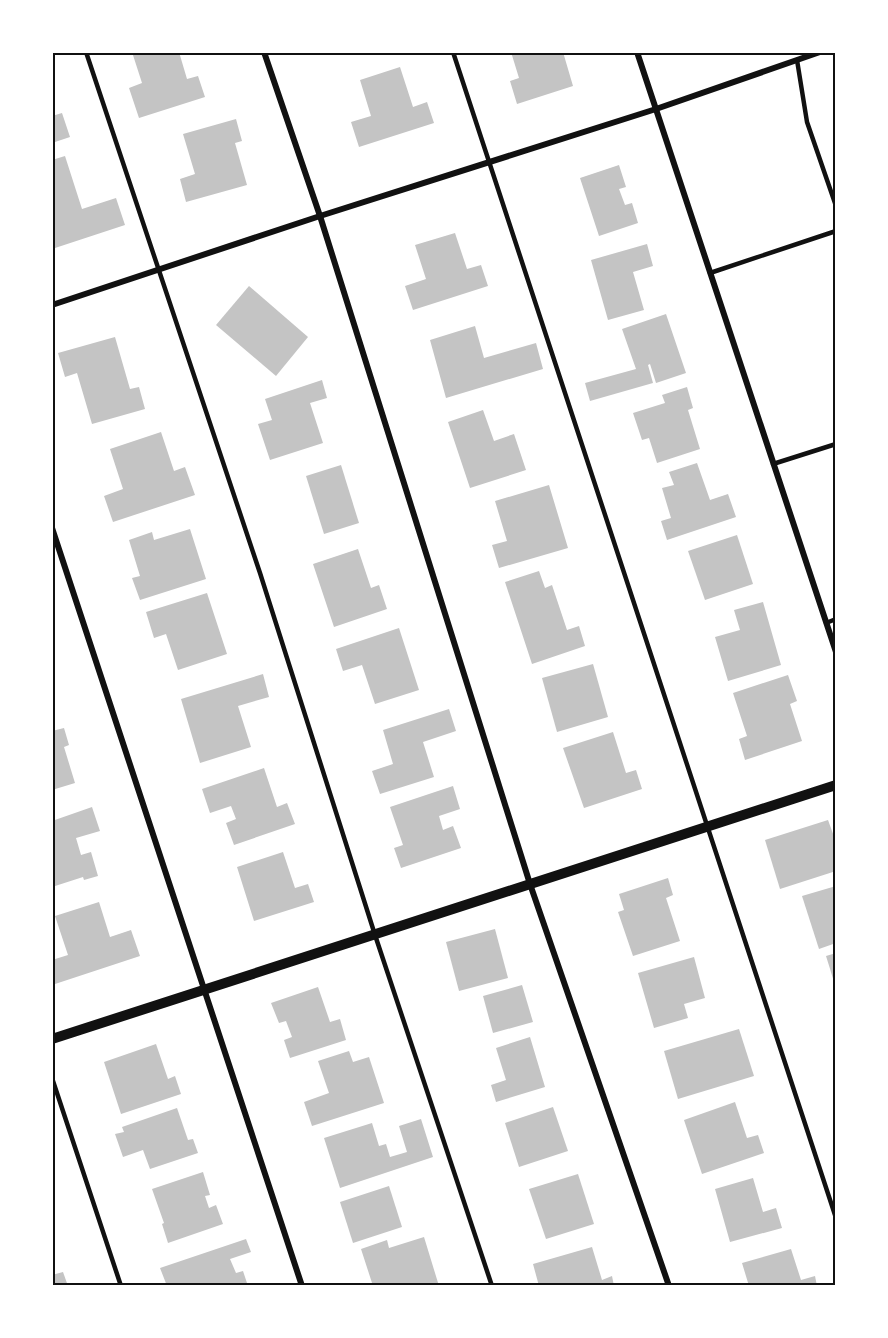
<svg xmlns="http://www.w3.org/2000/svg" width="888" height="1338" font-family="Raleway,sans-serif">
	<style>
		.building { fill: #c4c4c4 }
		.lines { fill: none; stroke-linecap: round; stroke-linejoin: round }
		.service { stroke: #111; stroke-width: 4.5 }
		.minor { stroke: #111; stroke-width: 6 }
		.tertiary { stroke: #111; stroke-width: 10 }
		.neatline { fill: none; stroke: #111; stroke-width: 2 }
	</style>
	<rect width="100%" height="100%" fill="#fff"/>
	<!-- building -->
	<g class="building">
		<path d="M132 52H179L187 79 198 76 205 97 139 118 129 88 142 83Z"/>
		<path d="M511 52H563L573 86 517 104 510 81 519 78Z"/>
		<path d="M400 67 413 107 427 102 434 123 359 147 351 122 371 116 360 80Z"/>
		<path d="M62 113 70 137 52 143V116Z"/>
		<path d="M236 119 242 141 235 143 247 185 186 202 180 179 195 174 183 134Z"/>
		<path d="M65 156 82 209 116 198 125 225 52 249V160Z"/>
		<path d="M619 165 626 187 619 189 625 205 632 203 638 223 599 236 580 178Z"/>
		<path d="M455 233 467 269 481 265 488 286 413 310 405 286 426 279 415 245Z"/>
		<path d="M647 244 653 266 633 272 644 310 608 320 591 260Z"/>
		<path d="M249 286 308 337 276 376 216 325Z"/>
		<path d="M666 314 686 373 656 383 650 364 648 365 653 383 590 401 585 383 636 369 622 329Z"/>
		<path d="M475 326 484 358 536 343 543 369 446 398 430 340Z"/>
		<path d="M115 337 130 389 139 387 145 409 92 424 77 373 65 377 58 353Z"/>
		<path d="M322 380 327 398 310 403 323 443 270 460 258 424 272 420 265 399Z"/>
		<path d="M687 387 693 408 688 410 700 449 657 463 649 438 642 440 633 413 665 403 662 395Z"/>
		<path d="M483 410 494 441 514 434 526 470 470 488 448 422Z"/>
		<path d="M161 432 174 471 185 467 195 495 113 522 104 496 123 489 110 449Z"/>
		<path d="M697 463 710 500 728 494 736 517 667 540 661 521 671 518 662 488 674 485 669 472Z"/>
		<path d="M341 465 359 523 324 534 306 476Z"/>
		<path d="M549 485 568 548 499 568 492 545 507 541 495 501Z"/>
		<path d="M190 529 206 579 140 600 132 578 140 576 129 540 152 532 154 540Z"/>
		<path d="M737 535 753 584 705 600 688 551Z"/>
		<path d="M358 549 371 588 379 585 387 609 334 627 313 564Z"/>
		<path d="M539 571 545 588 552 585 567 630 579 626 585 646 532 664 505 582Z"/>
		<path d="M207 593 227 654 178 670 166 634 154 638 146 612Z"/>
		<path d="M763 602 781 665 728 681 715 637 740 630 734 610Z"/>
		<path d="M399 628 419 690 375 704 362 665 343 671 336 649Z"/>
		<path d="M593 664 608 717 557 732 542 678Z"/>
		<path d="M263 674 269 697 238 706 251 747 200 763 181 699Z"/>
		<path d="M788 675 797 701 790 704 802 741 745 760 739 739 747 736 733 693Z"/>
		<path d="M449 709 456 731 423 742 434 777 380 794 372 771 393 764 383 730Z"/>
		<path d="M64 728 69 745 64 747 75 783 52 790V731Z"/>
		<path d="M613 732 626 773 636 770 642 789 584 808 563 748Z"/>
		<path d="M264 768 277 807 287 803 295 824 234 845 226 823 236 819 231 806 210 813 202 789Z"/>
		<path d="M453 786 460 809 439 816 443 830 453 826 461 848 401 868 394 848 403 845 390 807Z"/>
		<path d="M92 807 100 831 76 838 81 855 91 852 98 876 84 880 83 877 52 887V821Z"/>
		<path d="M828 820 836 842V871L780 889 765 840Z"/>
		<path d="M283 852 295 888 308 884 314 902 254 921 237 867Z"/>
		<path d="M668 878 673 895 666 898 680 941 633 956 618 912 624 910 619 894Z"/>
		<path d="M836 886V943L819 949 802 896Z"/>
		<path d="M99 902 110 937 131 930 140 956 52 985V960L68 955 55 916Z"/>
		<path d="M495 929 508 978 459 991 446 942Z"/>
		<path d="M836 953V985H835L826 956Z"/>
		<path d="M694 957 705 998 684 1004 688 1018 654 1028 638 973Z"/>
		<path d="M522 985 533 1022 493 1033 483 996Z"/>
		<path d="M318 987 330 1022 340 1019 346 1040 290 1058 284 1040 292 1037 286 1021 279 1023 271 1003Z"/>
		<path d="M739 1029 754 1076 678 1099 664 1051Z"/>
		<path d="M530 1037 545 1087 496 1102 491 1085 506 1080 496 1048Z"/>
		<path d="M156 1044 168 1079 175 1076 181 1094 121 1114 104 1062Z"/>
		<path d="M349 1051 353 1062 369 1057 384 1103 312 1126 304 1102 329 1093 318 1061Z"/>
		<path d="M735 1102 747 1138 758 1135 764 1153 702 1174 684 1120Z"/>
		<path d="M553 1107 568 1151 519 1167 505 1123Z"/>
		<path d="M177 1108 188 1140 193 1139 198 1153 150 1169 143 1150 123 1157 115 1134 124 1132 122 1127Z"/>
		<path d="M421 1119 433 1157 340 1188 324 1138 372 1123 379 1146 386 1144 390 1157 407 1152 399 1126Z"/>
		<path d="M203 1172 210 1195 205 1196 209 1208 216 1205 223 1224 168 1243 162 1224 164 1223 152 1189Z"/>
		<path d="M578 1174 594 1224 546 1239 529 1189Z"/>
		<path d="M753 1178 763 1212 776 1208 782 1228 730 1242 715 1189Z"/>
		<path d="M389 1186 402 1227 353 1243 340 1202Z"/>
		<path d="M424 1237 439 1286H373L361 1249 387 1240 389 1248Z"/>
		<path d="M246 1239 251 1252 230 1259 236 1273 243 1271 248 1286H167L160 1268Z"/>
		<path d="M592 1247 602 1280 612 1276 614 1286H539L533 1264Z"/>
		<path d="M791 1249 801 1280 815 1276 817 1286H749L742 1263Z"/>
		<path d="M63 1272 68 1286H52V1275Z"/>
	</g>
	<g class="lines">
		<!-- service -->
		<g class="service">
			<path d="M86 52 260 573 375 935 492 1286"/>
			<path d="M453 52 836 1218"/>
			<path d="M797 60 807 122 836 206"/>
			<path d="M710 273 836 231"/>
			<path d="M773 464 836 444"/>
			<path d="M826 623 836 619"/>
			<path d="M52 1078 121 1286"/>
		</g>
		<!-- minor -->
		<g class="minor">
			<path d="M264 52 320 216 530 884 669 1286"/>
			<path d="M637 52 836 652"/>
			<path d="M52 305 320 216 656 109 820 52"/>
			<path d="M52 528 302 1286"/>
		</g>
		<!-- tertiary -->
		<path class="tertiary" d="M52 1039 836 785"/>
	</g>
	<!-- border -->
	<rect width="888" height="1338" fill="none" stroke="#ffffff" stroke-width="108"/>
	<rect x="54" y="54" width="780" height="1230" class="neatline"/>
</svg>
